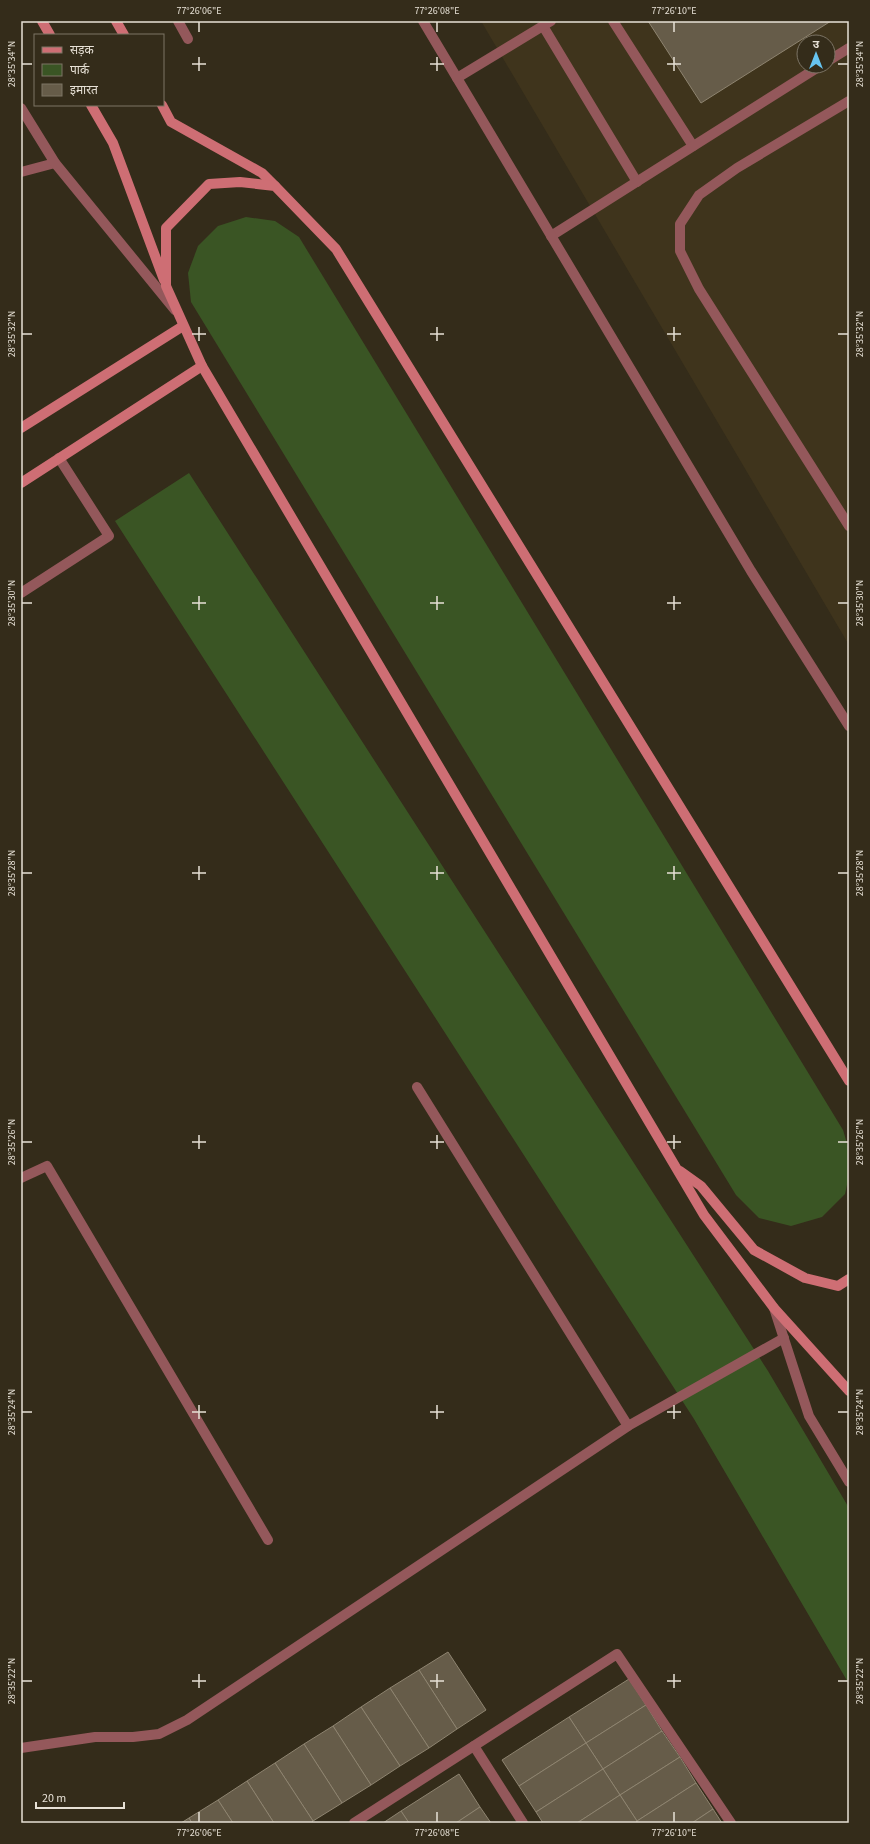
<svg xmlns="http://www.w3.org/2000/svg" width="870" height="1844" font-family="'Source Sans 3','Noto Sans Devanagari',sans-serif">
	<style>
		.built { fill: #3f341c; fill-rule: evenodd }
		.green { fill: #3a5524 }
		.building { fill: #665c49; stroke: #8e8470 }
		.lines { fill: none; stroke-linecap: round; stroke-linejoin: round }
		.lane { stroke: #94585b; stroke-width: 10 }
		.street { stroke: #94585b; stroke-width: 10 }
		.secondary { stroke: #ce6e74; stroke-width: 10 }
		.ticks { fill: none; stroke: #e7e1d6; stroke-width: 1.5 }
		.neatline { fill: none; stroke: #e7e1d6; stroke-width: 1.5 }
		.ticks-label { font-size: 10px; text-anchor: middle; fill: #e7e1d6 }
	</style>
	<rect width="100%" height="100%" fill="#342c1a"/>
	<!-- built -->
	<path class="built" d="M481 21H849V645ZM804 42H828V66H804Z"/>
	<!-- green -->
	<g class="green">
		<path d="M246 217 275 221 299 237 843 1130 849 1150V1176L845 1194 822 1217 791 1226 759 1218 736 1195 191 302 188 273 198 246 218 226Z"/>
		<path d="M189 473 768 1371 849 1508V1684L694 1419 115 521Z"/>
	</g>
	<!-- building -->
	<g class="building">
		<path d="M648 21H831L701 103Z"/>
		<path d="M448 1652 486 1710 457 1729 419 1670Z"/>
		<path d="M419 1670 457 1729 429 1748 390 1688Z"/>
		<path d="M629 1679 646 1705 586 1743 569 1717Z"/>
		<path d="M390 1688 429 1748 400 1766 361 1707Z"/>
		<path d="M646 1705 662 1731 603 1769 586 1743Z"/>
		<path d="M361 1707 400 1766 371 1785 333 1726Z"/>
		<path d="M569 1717 586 1743 519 1786 502 1760Z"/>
		<path d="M333 1726 371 1785 342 1803 304 1744Z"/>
		<path d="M662 1731 680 1757 620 1795 603 1769Z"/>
		<path d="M586 1743 603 1769 536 1812 519 1786Z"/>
		<path d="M304 1744 342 1803 313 1821 275 1763Z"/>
		<path d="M680 1757 696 1783 637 1821 620 1795Z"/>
		<path d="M275 1763 313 1821 311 1823H274L247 1781Z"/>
		<path d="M603 1769 620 1795 577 1823H543L536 1812Z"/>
		<path d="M459 1774 480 1807 456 1823H409L401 1811Z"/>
		<path d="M247 1781 274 1823H233L218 1800Z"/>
		<path d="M696 1783 713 1809 692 1823H638L637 1821Z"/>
		<path d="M620 1795 637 1821 635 1823H577Z"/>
		<path d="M218 1800 233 1823H192L189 1818Z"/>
		<path d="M480 1807 491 1823H456Z"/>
		<path d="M713 1809 722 1823H692Z"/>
		<path d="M401 1811 409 1823H383Z"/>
		<path d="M189 1818 192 1823H181Z"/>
	</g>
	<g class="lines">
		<!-- lane -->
		<g class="lane">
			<path d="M613 21 693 146"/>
			<path d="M543 26 637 182"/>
			<path d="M828 61 849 48"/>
			<path d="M457 78 551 21"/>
			<path d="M849 101 737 168 699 195 680 224V251L699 289 849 526"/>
			<path d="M21 172 55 163"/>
			<path d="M551 236 820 66"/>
			<path d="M21 593 109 536 59 458"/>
			<path d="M417 1087 628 1426"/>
			<path d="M21 1178 47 1166 268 1540"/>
			<path d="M21 1748 95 1737H133L159 1734 187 1720 628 1426 784 1338"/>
		</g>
		<!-- street -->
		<g class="street">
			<path d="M178 21 188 39"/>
			<path d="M423 21 751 571 849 726"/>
			<path d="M21 108 55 163 175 310"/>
			<path d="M774 1308 809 1416 849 1482"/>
			<path d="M474 1746 523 1823"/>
			<path d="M354 1823 617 1654 731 1823"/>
		</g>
		<!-- secondary -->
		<g class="secondary">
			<path d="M42 21 50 35"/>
			<path d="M116 21 124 35"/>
			<path d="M91 105 113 143 164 280"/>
			<path d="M162 105 171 122 262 173 275 186"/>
			<path d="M21 428 183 326"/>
			<path d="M21 483 202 366"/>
			<path d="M849 1081 336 249 275 186 240 182 209 184 166 228V286L202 366 704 1215 774 1308 849 1391"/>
			<path d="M680 1171 701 1186 754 1250 805 1278 838 1286 849 1279"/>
		</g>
	</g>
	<!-- ticks -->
	<path class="ticks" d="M199 22V32M437 22V32M674 22V32M199 57V71M437 57V71M674 57V71M22 64H32M192 64H206M430 64H444M667 64H681M838 64H848M199 327V341M437 327V341M674 327V341M22 334H32M192 334H206M430 334H444M667 334H681M838 334H848M199 596V610M437 596V610M674 596V610M22 603H32M192 603H206M430 603H444M667 603H681M838 603H848M199 866V880M437 866V880M674 866V880M22 873H32M192 873H206M430 873H444M667 873H681M838 873H848M199 1135V1149M437 1135V1149M674 1135V1149M22 1142H32M192 1142H206M430 1142H444M667 1142H681M838 1142H848M199 1405V1419M437 1405V1419M674 1405V1419M22 1412H32M192 1412H206M430 1412H444M667 1412H681M838 1412H848M199 1674V1688M437 1674V1688M674 1674V1688M22 1681H32M192 1681H206M430 1681H444M667 1681H681M838 1681H848M199 1812V1822M437 1812V1822M674 1812V1822"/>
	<!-- border -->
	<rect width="870" height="1844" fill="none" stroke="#342c1a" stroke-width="44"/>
	<!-- legend -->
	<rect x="34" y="34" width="130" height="72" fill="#342c1a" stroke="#7c7465"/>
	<rect x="42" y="47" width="20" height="6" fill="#ce6e74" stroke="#7c7465"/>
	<text x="70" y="54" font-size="12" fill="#e7e1d6">सड़क</text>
	<rect x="42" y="64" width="20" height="12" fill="#3a5524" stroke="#7c7465"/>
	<text x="70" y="74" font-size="12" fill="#e7e1d6">पार्क</text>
	<rect x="42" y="84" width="20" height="12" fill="#665c49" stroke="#7c7465"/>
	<text x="70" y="94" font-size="12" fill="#e7e1d6">इमारत</text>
	<!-- north arrow -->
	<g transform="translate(816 54)"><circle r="19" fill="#342c1a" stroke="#7c7465"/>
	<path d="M0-3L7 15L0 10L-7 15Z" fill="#67c4f0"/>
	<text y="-6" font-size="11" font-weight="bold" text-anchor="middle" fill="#e7e1d6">उ</text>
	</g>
	<!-- scale -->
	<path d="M36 1802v6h88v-6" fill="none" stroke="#e7e1d6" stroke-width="2"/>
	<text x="42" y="1802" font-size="12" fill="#e7e1d6" stroke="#342c1a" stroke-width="3" paint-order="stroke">20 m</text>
	<rect x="22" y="22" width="826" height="1800" class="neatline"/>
	<g class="ticks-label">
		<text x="199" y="14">77°26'06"E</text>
		<text x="437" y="14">77°26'08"E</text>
		<text x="674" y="14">77°26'10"E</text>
		<text transform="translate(11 64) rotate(-90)" y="4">28°35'34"N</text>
		<text transform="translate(859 64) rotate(-90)" y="4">28°35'34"N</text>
		<text transform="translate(11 334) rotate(-90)" y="4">28°35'32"N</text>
		<text transform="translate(859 334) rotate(-90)" y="4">28°35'32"N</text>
		<text transform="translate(11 603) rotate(-90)" y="4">28°35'30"N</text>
		<text transform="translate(859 603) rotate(-90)" y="4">28°35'30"N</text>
		<text transform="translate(11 873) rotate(-90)" y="4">28°35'28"N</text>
		<text transform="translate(859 873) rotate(-90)" y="4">28°35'28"N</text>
		<text transform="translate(11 1142) rotate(-90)" y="4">28°35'26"N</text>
		<text transform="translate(859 1142) rotate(-90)" y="4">28°35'26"N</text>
		<text transform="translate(11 1412) rotate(-90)" y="4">28°35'24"N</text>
		<text transform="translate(859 1412) rotate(-90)" y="4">28°35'24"N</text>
		<text transform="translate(11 1681) rotate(-90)" y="4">28°35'22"N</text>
		<text transform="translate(859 1681) rotate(-90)" y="4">28°35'22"N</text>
		<text x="199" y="1836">77°26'06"E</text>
		<text x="437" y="1836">77°26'08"E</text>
		<text x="674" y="1836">77°26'10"E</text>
	</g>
</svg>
